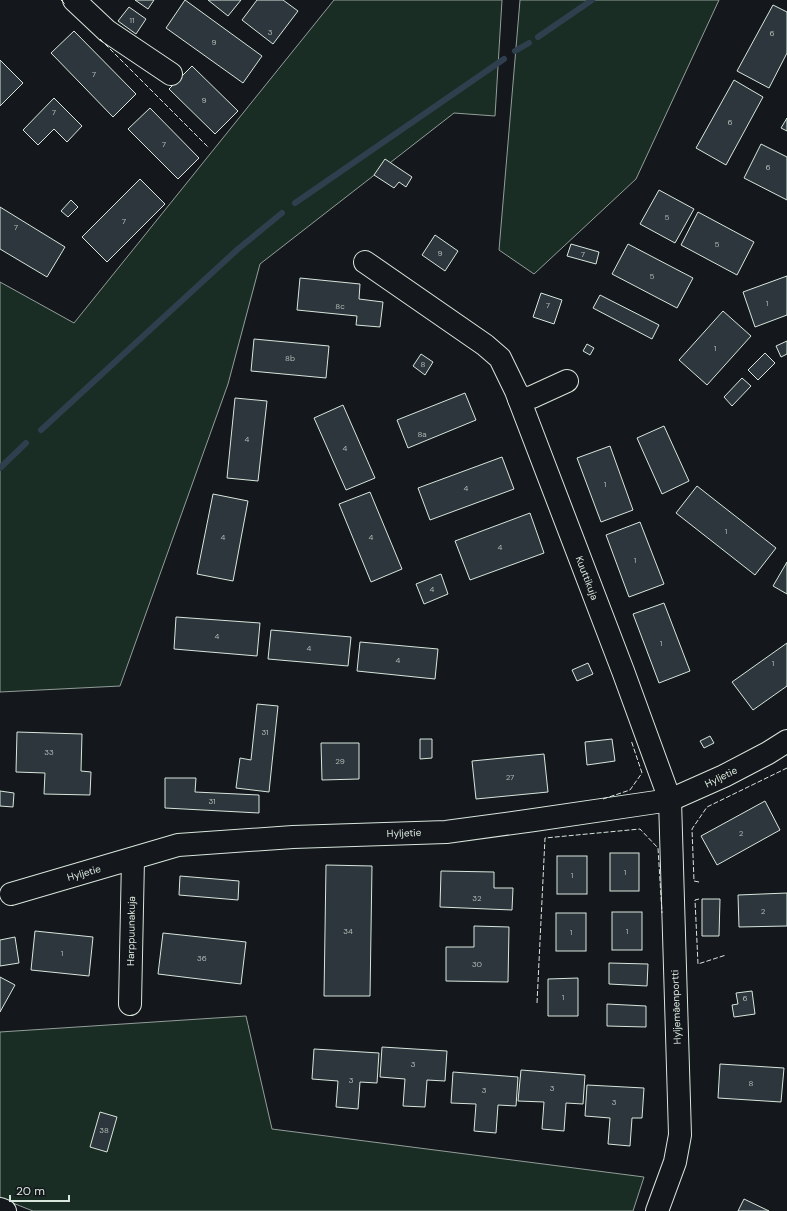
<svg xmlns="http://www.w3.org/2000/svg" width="787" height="1211" font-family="'DM Sans',sans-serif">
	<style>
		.green { fill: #1a2d24; stroke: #939e99 }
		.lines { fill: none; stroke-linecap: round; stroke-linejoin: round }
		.stream { stroke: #2f3f4d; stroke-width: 6 }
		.building { fill: #2c363c; stroke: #d8e6dc }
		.minor-casing { stroke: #d8e6dc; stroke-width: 24 }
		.minor { stroke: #14181c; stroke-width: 22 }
		.fence { stroke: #d8e6dc; stroke-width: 1; stroke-dasharray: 5 2; stroke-linecap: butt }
		.labels { text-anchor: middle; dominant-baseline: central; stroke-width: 3; stroke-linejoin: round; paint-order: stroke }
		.number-label { font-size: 8px; fill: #adbab4 }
		.street-label { font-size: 10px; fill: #d8e6dc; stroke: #14181c }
	</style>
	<rect width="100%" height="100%" fill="#14181c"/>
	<!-- green -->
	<g class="green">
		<path d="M334 0H502L495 116 454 113 260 264 228 384 120 686 0 692V282L74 323Z"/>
		<path d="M520 0H719L636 179 534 274 499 250Z"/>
		<path d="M246 1016 272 1129 644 1177 633 1211H33L0 1198V1032Z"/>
	</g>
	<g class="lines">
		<!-- stream -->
		<g class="stream">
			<path d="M538 37 592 0"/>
			<path d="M515 51 529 43"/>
			<path d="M295 203 504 59"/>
			<path d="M41 430 238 249 282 213"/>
			<path d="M0 468 26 443"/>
		</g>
	</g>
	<!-- building -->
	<g class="building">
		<path d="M135 0H154L148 9Z"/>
		<path d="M185 0 262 56 243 83 166 28Z"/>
		<path d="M208 0H241L228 16Z"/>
		<path d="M257 0H283L298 11 273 44 242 20Z"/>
		<path d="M773 5 787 12V53L769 88 737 71Z"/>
		<path d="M129 7 146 19 136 34 118 21Z"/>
		<path d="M74 31 136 94 113 117 51 53Z"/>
		<path d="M0 60 23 83 0 106Z"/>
		<path d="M192 66 238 111 215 134 169 89Z"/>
		<path d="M734 80 763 97 726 165 696 148Z"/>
		<path d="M54 98 82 126 67 142 54 129 38 145 23 130Z"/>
		<path d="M150 108 199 158 178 179 128 129Z"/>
		<path d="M787 118V131L781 128Z"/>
		<path d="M761 144 787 157V200L744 178Z"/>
		<path d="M385 159 412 177 406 187 399 182 394 188 374 175Z"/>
		<path d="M140 179 165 204 107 262 82 237Z"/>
		<path d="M659 190 694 209 675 243 640 224Z"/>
		<path d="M71 200 78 207 68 217 61 211Z"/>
		<path d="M0 207 65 247 47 277 0 249Z"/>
		<path d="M698 212 754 242 737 275 681 245Z"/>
		<path d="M435 235 458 251 445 271 422 255Z"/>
		<path d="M571 244 599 252 596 264 567 256Z"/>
		<path d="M628 244 693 278 677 308 612 274Z"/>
		<path d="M787 276V315L755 327 743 292Z"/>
		<path d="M300 278 360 284 359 299 383 302 380 327 356 325 357 316 297 310Z"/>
		<path d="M541 293 562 300 554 324 533 317Z"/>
		<path d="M600 295 659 325 652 339 593 308Z"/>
		<path d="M723 311 751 336 707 385 679 360Z"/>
		<path d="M254 339 329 346 326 378 251 371Z"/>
		<path d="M787 341V354L781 357 776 346Z"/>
		<path d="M587 344 594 348 590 355 583 351Z"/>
		<path d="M765 353 775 363 758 380 748 370Z"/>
		<path d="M421 354 433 362 425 375 413 366Z"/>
		<path d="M742 378 751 386 732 406 724 397Z"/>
		<path d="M465 393 476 420 408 448 397 420Z"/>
		<path d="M235 398 267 401 258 481 227 478Z"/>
		<path d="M343 405 375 478 346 490 314 418Z"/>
		<path d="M664 426 689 481 662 494 637 438Z"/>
		<path d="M610 446 633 510 601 522 577 458Z"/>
		<path d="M502 457 514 489 430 520 418 488Z"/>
		<path d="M697 486 776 548 755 575 676 513Z"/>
		<path d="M370 492 402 569 371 582 339 504Z"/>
		<path d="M213 494 248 501 233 581 197 574Z"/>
		<path d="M530 513 544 553 470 580 455 541Z"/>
		<path d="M640 522 664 584 629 597 606 535Z"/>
		<path d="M787 562V594L773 586Z"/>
		<path d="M441 574 448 594 424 604 416 584Z"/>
		<path d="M664 603 690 671 659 683 633 614Z"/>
		<path d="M176 617 260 623 257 656 174 649Z"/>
		<path d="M271 630 351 637 348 666 268 659Z"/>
		<path d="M360 642 438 649 435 679 357 671Z"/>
		<path d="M787 643V686L753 710 732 682Z"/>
		<path d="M588 663 593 674 577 681 572 670Z"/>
		<path d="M257 704 278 706 269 792 236 788 240 758 251 760Z"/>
		<path d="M17 732 82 734 81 771 91 772 90 795 44 794 45 773 16 772Z"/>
		<path d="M710 736 714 743 704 748 700 741Z"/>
		<path d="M420 739H432V758L420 759Z"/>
		<path d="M612 739 615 761 587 765 585 742Z"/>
		<path d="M321 743H359V779L322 780Z"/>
		<path d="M544 754 548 792 476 799 472 761Z"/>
		<path d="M165 778H196L195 792 259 795V813L165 808Z"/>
		<path d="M0 791 14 793 13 807 0 806Z"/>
		<path d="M765 801 780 830 717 865 701 836Z"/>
		<rect x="610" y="853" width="29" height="38"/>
		<rect x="557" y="856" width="30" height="38"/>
		<path d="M326 865 372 866 370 996H324Z"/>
		<path d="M441 871 494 872V888H513L512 910 440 907Z"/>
		<path d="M180 876 239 881 238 900 179 895Z"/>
		<path d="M787 893V926L739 927 738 895Z"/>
		<path d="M702 899H720L719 936H702Z"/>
		<rect x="612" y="912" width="30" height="38"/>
		<rect x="556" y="913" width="30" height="38"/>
		<path d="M474 926 509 927 508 982 446 981V947H474Z"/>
		<path d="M35 931 93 937 89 976 31 970Z"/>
		<path d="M163 933 246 942 241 984 158 974Z"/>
		<path d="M15 937 19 963 0 966V940Z"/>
		<path d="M609 963 648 964 647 986 609 984Z"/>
		<path d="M0 977 15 985 0 1012Z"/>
		<path d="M578 978V1016H548V979Z"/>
		<path d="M752 991 755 1014 734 1017 732 1005 738 1004 736 993Z"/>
		<path d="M607 1004 646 1006V1027L607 1026Z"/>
		<path d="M382 1047 447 1051 445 1081 427 1080 425 1107 403 1106 405 1079 380 1077Z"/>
		<path d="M314 1049 379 1053 377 1083 360 1082 358 1109 336 1107 338 1081 312 1079Z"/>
		<path d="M720 1064 784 1068 781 1102 718 1098Z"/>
		<path d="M521 1070 585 1075 583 1104 566 1103 564 1131 542 1129 544 1102 518 1101Z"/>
		<path d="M453 1072 518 1077 516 1106 498 1105 496 1133 474 1131 476 1104 451 1103Z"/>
		<path d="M587 1085 644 1088 642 1118H632L630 1146 608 1144 610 1118 585 1116Z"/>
		<path d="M100 1112 117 1117 107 1152 90 1147Z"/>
		<path d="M744 1199 769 1211H738Z"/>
	</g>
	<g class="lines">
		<!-- minor casing -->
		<g class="minor-casing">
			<g id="minor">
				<path d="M74 0 107 31 171 74"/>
				<path d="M365 262 485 345 500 358 516 391 623 671 670 800 680 1135 675 1162 657 1211"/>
				<path d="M519 399 532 397 567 381"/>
				<path d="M11 894 178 845 293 837 446 832 534 820 670 800 724 776 768 753 787 741"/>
				<path d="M130 1004 133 859"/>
				<path d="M0 1209 5 1211"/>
			</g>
		</g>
		<!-- minor -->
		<use href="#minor" class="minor"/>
		<!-- fence -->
		<g class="fence">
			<path d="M61 0 66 5"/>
			<path d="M100 39 209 148"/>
			<path d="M603 799 630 790 642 773 631 740"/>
			<path d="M699 882 694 881 692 829 707 807 787 768"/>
			<path d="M699 899 695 900 698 964 726 955"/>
			<path d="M537 1003 545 838 640 829 658 848 662 913"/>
		</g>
	</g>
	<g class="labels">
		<!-- number labels -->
		<g class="number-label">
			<text x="132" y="20">11</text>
			<text x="270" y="32">3</text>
			<text x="772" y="33">6</text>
			<text x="214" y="42">9</text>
			<text x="94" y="74">7</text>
			<text x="204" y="100">9</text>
			<text x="54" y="112">7</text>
			<text x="730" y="122">6</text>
			<text x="164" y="144">7</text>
			<text x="768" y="167">6</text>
			<text x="667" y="217">5</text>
			<text x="124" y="221">7</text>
			<text x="16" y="227">7</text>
			<text x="717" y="244">5</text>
			<text x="440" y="253">9</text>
			<text x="583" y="254">7</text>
			<text x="652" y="276">5</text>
			<text x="767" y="303">1</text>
			<text x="548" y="305">7</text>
			<text x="340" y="306">8c</text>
			<text x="715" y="348">1</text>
			<text x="290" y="358">8b</text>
			<text x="423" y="364">8</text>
			<text x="422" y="434">8a</text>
			<text x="247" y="439">4</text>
			<text x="345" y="448">4</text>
			<text x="605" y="484">1</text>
			<text x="466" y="488">4</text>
			<text x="726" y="531">1</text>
			<text x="223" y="537">4</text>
			<text x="371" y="537">4</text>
			<text x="500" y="547">4</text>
			<text x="635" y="560">1</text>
			<text x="432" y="589">4</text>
			<text x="217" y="636">4</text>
			<text x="661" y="643">1</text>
			<text x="309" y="648">4</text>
			<text x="398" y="660">4</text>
			<text x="773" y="663">1</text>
			<text x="265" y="732">31</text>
			<text x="49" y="752">33</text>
			<text x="340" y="761">29</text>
			<text x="510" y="777">27</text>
			<text x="212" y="801">31</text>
			<text x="741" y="833">2</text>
			<text x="625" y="872">1</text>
			<text x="572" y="875">1</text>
			<text x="477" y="898">32</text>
			<text x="763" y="911">2</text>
			<text x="348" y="931">34</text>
			<text x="627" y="931">1</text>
			<text x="571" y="932">1</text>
			<text x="62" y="953">1</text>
			<text x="202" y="958">36</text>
			<text x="477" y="964">30</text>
			<text x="563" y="997">1</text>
			<text x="745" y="998">6</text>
			<text x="413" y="1064">3</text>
			<text x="351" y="1080">3</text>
			<text x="751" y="1083">8</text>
			<text x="552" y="1088">3</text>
			<text x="484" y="1090">3</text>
			<text x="614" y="1102">3</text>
			<text x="104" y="1130">38</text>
		</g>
		<!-- street labels -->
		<g class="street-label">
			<text transform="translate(587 578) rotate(69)">Kuuttikuja</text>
			<text transform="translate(721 777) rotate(-26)">Hyljetie</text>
			<text transform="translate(404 833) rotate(-2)">Hyljetie</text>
			<text transform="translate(84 873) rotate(-16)">Hyljetie</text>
			<text transform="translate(131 931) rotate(-89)">Harppuunakuja</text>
			<text transform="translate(676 1007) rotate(-92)">Hyljemäenportti</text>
		</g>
	</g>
	<!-- scale -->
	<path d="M10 1195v6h59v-6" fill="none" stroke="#d8e6dc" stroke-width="2"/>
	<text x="16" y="1195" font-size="12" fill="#d8e6dc" stroke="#14181c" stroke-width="3" paint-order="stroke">20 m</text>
</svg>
